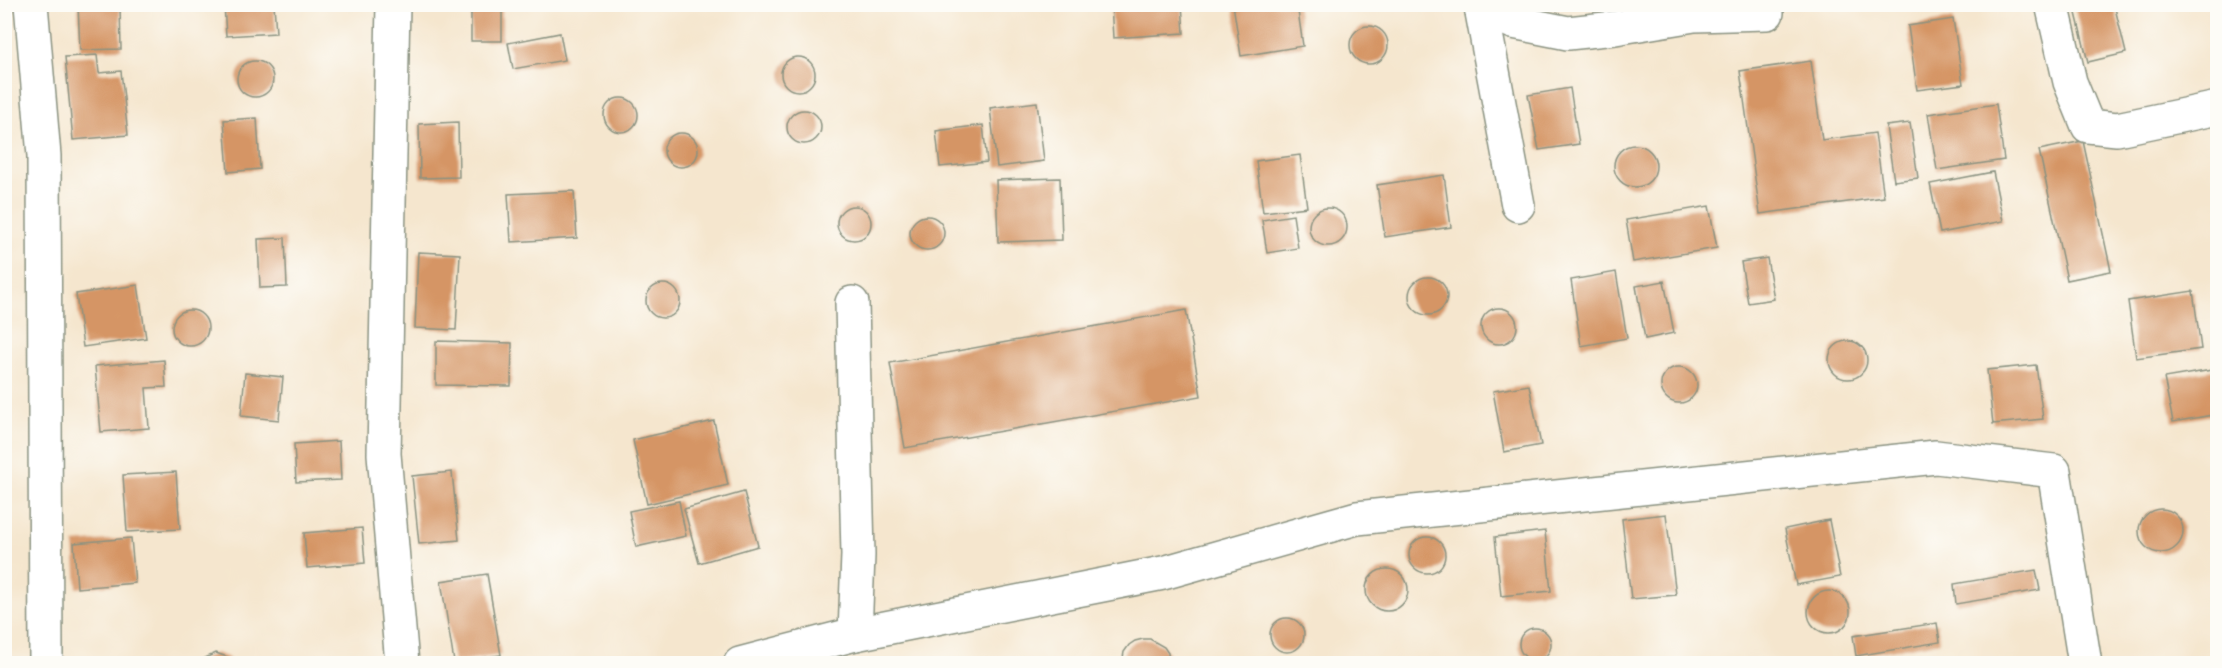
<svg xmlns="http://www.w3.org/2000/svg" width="2222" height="668" font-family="Vollkorn,serif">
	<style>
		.building { fill: #d59565 }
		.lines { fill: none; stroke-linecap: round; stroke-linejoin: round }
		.minor-casing { stroke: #8a9281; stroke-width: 36 }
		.minor { stroke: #fff; stroke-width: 33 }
	</style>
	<rect width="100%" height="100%" fill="#fdfcf7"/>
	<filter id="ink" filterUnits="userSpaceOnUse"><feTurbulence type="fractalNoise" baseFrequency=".0167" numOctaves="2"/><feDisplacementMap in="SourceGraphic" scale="12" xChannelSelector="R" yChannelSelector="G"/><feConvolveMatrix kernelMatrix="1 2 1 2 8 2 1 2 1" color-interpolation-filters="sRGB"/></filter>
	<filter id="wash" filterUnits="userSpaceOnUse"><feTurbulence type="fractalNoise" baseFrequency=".008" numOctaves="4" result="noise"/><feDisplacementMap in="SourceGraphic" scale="24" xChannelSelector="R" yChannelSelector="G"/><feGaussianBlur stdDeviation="1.35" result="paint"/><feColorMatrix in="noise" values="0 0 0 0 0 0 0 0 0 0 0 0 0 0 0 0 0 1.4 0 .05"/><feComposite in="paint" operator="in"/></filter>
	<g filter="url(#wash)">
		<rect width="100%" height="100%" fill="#f5e6ce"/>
		<g id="blocks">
			<!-- building -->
			<g class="building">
				<path d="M224 4H274L276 33 226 36Z"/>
				<rect x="471" y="4" width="31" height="37"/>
				<path d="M1111 4H1182L1184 33 1113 38Z"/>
				<path d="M1233 4H1297L1303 46 1241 56Z"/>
				<path d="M2114 4 2126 53 2088 62 2074 5Z"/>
				<path d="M78 5H120L121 49 80 50Z"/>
				<path d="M1953 19 1963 84 1917 90 1908 26Z"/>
				<circle cx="1369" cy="45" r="19"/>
				<path d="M560 33 565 60 513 69 508 43Z"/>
				<path d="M97 55 99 73 121 71 128 135 73 140 65 57Z"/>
				<circle cx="798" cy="74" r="17"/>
				<path d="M1811 61 1822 140 1875 133 1884 197 1760 214 1740 71Z"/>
				<circle cx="255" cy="79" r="18"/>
				<path d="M1570 88 1579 144 1539 150 1528 95Z"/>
				<circle cx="621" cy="115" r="17"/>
				<path d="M1037 102 1044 161 997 167 990 108Z"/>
				<path d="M1996 104 2004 160 1937 170 1928 114Z"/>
				<circle cx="804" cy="127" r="17"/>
				<path d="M257 118 260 169 228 172 224 120Z"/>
				<path d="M458 122 459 177 420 178 419 124Z"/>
				<path d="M1910 123 1918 178 1894 181 1886 126Z"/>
				<path d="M983 125 987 162 940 167 936 131Z"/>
				<circle cx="681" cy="150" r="17"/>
				<path d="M2083 141 2111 271 2067 280 2039 150Z"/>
				<circle cx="1635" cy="166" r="21"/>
				<path d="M1300 155 1307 207 1263 212 1256 161Z"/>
				<path d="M1993 172 2003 221 1940 233 1930 184Z"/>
				<path d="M1444 175 1451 227 1385 237 1377 185Z"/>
				<path d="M1060 178 1062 240 998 242 996 180Z"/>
				<path d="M574 191 577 238 511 242 508 194Z"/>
				<circle cx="854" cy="223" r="17"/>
				<path d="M1709 206 1717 248 1633 262 1626 220Z"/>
				<circle cx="1328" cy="227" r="19"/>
				<path d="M1293 215 1298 248 1267 253 1262 220Z"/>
				<circle cx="927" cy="233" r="17"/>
				<path d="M285 238 287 287 260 288 258 239Z"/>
				<path d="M418 252 460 254 456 330 415 328Z"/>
				<path d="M1767 258 1774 299 1748 303 1741 262Z"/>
				<path d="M1616 272 1627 338 1581 346 1571 280Z"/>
				<circle cx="1428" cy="296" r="19"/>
				<path d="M1664 281 1674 333 1645 339 1636 286Z"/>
				<circle cx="663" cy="301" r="17"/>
				<path d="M138 285 146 338 83 347 76 294Z"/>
				<path d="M2193 291 2201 349 2136 358 2128 301Z"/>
				<circle cx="1499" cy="326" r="18"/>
				<path d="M1186 310 1201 396 905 448 890 363Z"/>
				<circle cx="190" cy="328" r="18"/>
				<path d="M436 341 512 343 511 386 436 385Z"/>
				<circle cx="1848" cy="360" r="19"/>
				<path d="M164 360 166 387 146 388 149 428 101 432 95 366Z"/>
				<path d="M2036 365 2043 419 1993 424 1987 370Z"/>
				<circle cx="1679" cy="385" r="18"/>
				<path d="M2218 369V414L2173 422 2164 378Z"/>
				<path d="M245 373 283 377 279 420 241 416Z"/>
				<path d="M1529 385 1541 445 1504 452 1493 391Z"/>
				<path d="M714 421 728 485 647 504 633 440Z"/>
				<path d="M339 441 341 480 296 482 294 444Z"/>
				<path d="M176 472 180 529 127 532 123 475Z"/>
				<path d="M452 472 459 540 419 544 412 476Z"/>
				<path d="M744 492 758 546 699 563 684 509Z"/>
				<path d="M679 501 686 536 636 547 629 511Z"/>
				<circle cx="2161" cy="531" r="22"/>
				<path d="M1666 514 1676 595 1631 599 1622 519Z"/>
				<path d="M1829 520 1840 577 1796 585 1785 529Z"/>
				<path d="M362 528 365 563 307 568 304 533Z"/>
				<path d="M1545 531 1551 591 1501 596 1495 537Z"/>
				<circle cx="1427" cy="555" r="18"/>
				<path d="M131 538 135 583 77 588 74 543Z"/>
				<circle cx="1387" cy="590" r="21"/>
				<path d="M2036 570 2040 590 1956 604 1954 584Z"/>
				<path d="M487 574 501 655 454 662 441 581Z"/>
				<circle cx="1829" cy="612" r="21"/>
				<circle cx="1287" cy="635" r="17"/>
				<path d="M1937 623 1940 642 1856 656 1853 636Z"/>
				<circle cx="1535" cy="644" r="16"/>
				<path d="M1143 639H1150L1164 647 1168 653 1169 664H1122L1124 652 1129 645 1135 641Z"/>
				<path d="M216 653 227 657 233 664H201L205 658Z"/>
			</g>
		</g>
	</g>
	<g filter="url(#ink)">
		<use href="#blocks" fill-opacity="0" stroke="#8a9281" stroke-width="1.5"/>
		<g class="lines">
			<!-- minor casing -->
			<g class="minor-casing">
				<g id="minor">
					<path d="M31 4 44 156 46 664"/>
					<path d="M393 4 384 454 402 664"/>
					<path d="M1481 4V7L1513 22 1568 33 1615 28 1694 15 1767 13"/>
					<path d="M2052 4 2070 82 2088 126 2117 129 2218 108"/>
					<path d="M1481 7 1518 205"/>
					<path d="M852 303 858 555 855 634"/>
					<path d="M740 664 855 634 1163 573 1357 518 1936 457 2054 471 2085 664"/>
				</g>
			</g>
			<!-- minor -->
			<use href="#minor" class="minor"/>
		</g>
	</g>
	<!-- margin -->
	<rect width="2222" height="668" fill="none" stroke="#fdfcf7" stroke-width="24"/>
</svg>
